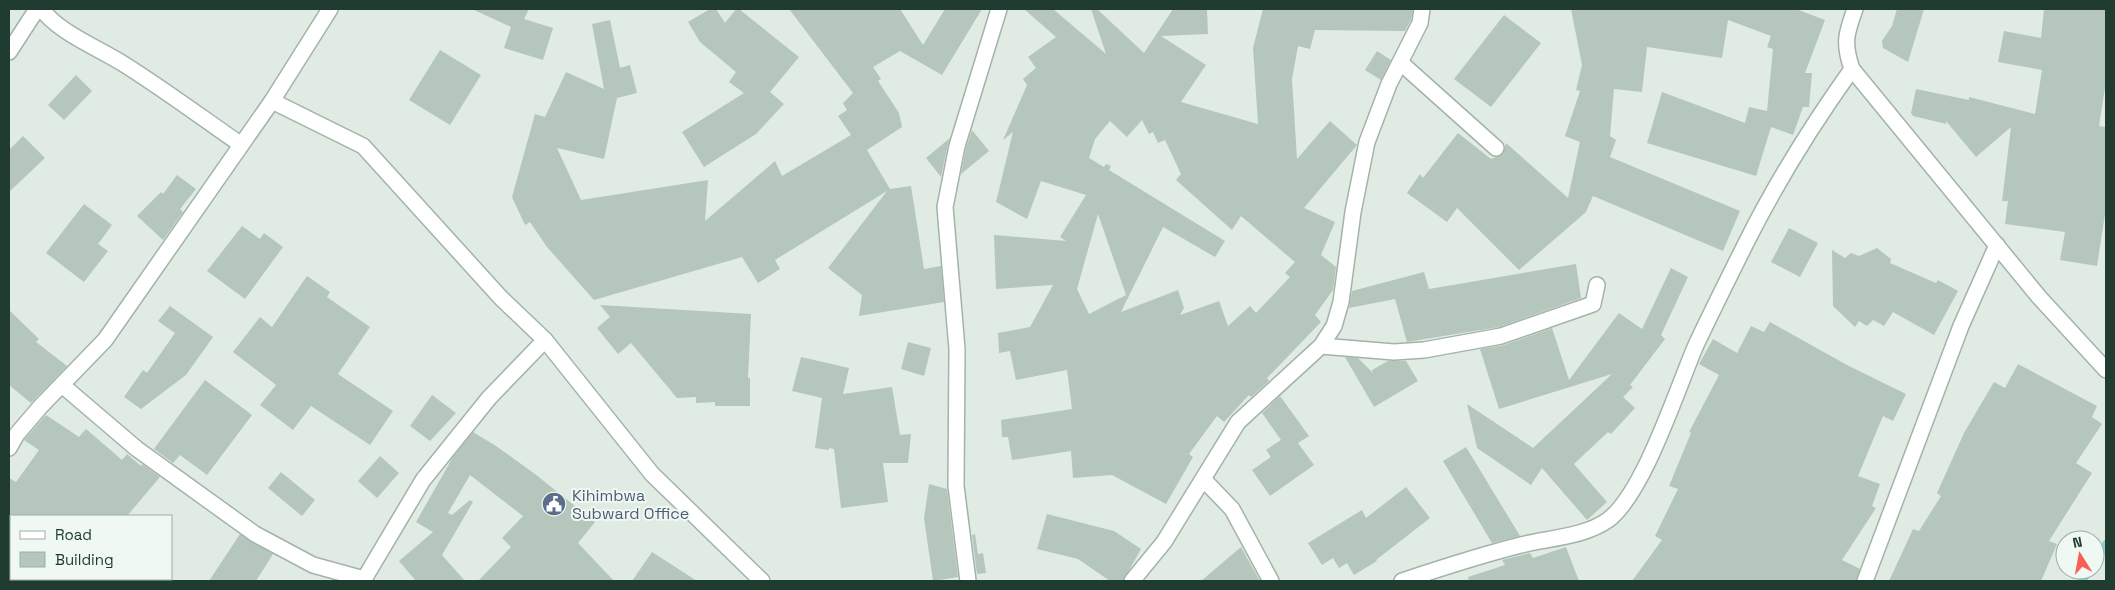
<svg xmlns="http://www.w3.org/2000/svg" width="2115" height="590" font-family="'Space Grotesk',sans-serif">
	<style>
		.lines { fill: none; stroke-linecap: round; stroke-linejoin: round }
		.stream { stroke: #85d3d3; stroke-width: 8 }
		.building { fill: #b5c6bd; fill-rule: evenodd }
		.street-casing { stroke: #a3b3aa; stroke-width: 18 }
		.street { stroke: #fff; stroke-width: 15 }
		.labels { text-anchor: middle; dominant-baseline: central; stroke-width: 4; stroke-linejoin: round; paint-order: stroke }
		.service-label { font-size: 16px; fill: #4e5e75; stroke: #f0f8f3; text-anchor: start }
	</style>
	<rect width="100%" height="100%" fill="#e0ebe4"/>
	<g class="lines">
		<!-- stream -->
		<g class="stream">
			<path d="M2095 562 2106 544"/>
			<path d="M2082 581 2090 570"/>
		</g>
	</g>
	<!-- building -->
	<g class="building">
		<path d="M472 9H529L524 19 553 28 543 60 504 48 511 27Z"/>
		<path d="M710 9H716L725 23 736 9H739L799 57 770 92 784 104 756 134 704 167 682 132 744 93 729 82 736 72 700 42 688 22Z"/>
		<path d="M789 9H900L923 45 945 9H982L942 75 900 51 873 67 881 79 878 81 899 113 902 127 867 150 890 189 911 186 924 269 941 266 944 302 859 316 862 295 828 268 887 191 775 260 780 269 758 283 742 257 594 300 547 247 530 222 525 225 512 197 535 114 545 117 566 72 604 89 592 24 610 20 620 68 630 65 637 93 617 98 604 159 557 148 581 200 708 180 705 221 775 161 782 176 851 135 838 116 847 110 843 103 853 93Z"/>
		<path d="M1024 9H1053L1106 54 1091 9H1097L1144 53 1173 9H1207L1208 34 1161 36 1206 65 1181 102 1258 124 1253 48 1263 9H1413L1411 20 1405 31 1315 30 1310 49 1298 46 1292 79 1297 159 1330 121 1357 145 1304 208 1335 222 1321 255 1336 267 1333 290 1315 315 1321 322 1267 378 1269 381 1251 397 1249 395 1224 422 1217 416 1189 454 1193 457 1166 504 1112 475 1073 478 1071 451 1012 460 1008 437H1002L1001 420 1072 409 1067 370 1016 380 1010 351 999 353 998 333 1030 327 1053 285 996 289 994 235 1066 241 1060 237 1086 195 1041 181 1027 219 996 202 1013 132 1003 140 1027 85 1023 79 1036 68 1028 57 1056 37ZM1142 120 1149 134 1153 132 1158 143 1165 140 1181 174 1176 180 1232 230 1241 216 1295 262 1285 273 1290 277 1256 313 1250 306 1228 326 1219 301 1180 315 1184 308 1178 290 1121 312 1163 227 1215 257 1225 241 1109 170 1111 166 1106 164 1104 167 1089 158 1095 139 1110 121 1127 137ZM1098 214 1126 295 1089 314 1077 289Z"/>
		<path d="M1571 9H1796L1825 20 1805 73H1812L1809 107H1803L1793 135 1771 127 1756 176 1647 143 1662 92 1745 123 1749 107 1767 111 1773 49 1767 47 1771 36 1728 20 1722 58 1647 47 1642 92 1614 89 1610 136 1616 140 1610 157 1740 211 1723 251 1593 196 1586 212 1519 270 1457 208 1447 222 1407 193 1420 174 1423 178 1458 133 1491 159 1503 154 1506 143 1568 198 1580 142 1565 136 1580 91 1576 90 1582 65Z"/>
		<path d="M1897 9H1924L1908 62 1883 48 1882 41 1892 26Z"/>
		<path d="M2044 9H2106V82L2099 126 2106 127V208L2097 266 2060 260 2065 232 2005 224 2008 201H2002L2011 127 1976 157 1946 121V124L1913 116 1911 113 1916 89 1969 100V97L2035 114 2042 70 1998 62 2004 31 2041 38Z"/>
		<path d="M1504 15 1541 43 1491 107 1454 79Z"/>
		<path d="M440 50 481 75 450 125 409 100Z"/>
		<path d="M1377 51 1391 60 1381 80 1365 70Z"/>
		<path d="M76 75 92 91 64 120 48 105Z"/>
		<path d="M972 130 989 151 961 174 966 148Z"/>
		<path d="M23 136 45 158 9 192V150Z"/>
		<path d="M950 138 948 144 941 177 926 158Z"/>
		<path d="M177 175 196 189 180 209 183 212 163 240 137 216 161 192 163 194Z"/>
		<path d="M84 204 112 225 98 244 108 251 84 282 46 253Z"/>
		<path d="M242 226 260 239 264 233 283 247 245 299 207 271Z"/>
		<path d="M1789 228 1818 243 1800 277 1771 262Z"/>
		<path d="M1877 248 1891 259 1890 263 1936 283 1938 280 1958 291 1934 335 1893 312 1884 326 1873 320 1867 326 1859 321 1855 327 1833 306 1832 250 1845 258 1851 253 1859 256Z"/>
		<path d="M1576 264 1581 298 1499 327 1407 342 1395 299 1349 308 1352 291 1424 272 1429 289Z"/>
		<path d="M1671 268 1688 277 1661 335 1665 339 1630 385 1633 387 1623 397 1635 408 1611 434 1608 432 1574 464 1607 502 1587 520 1542 468 1531 485 1477 448 1467 404 1533 448 1612 374 1499 409 1480 349 1504 345 1552 328 1569 380 1619 313 1642 329Z"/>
		<path d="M307 276 330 292 327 297 370 327 338 374 393 411 370 445 311 406 293 430 260 405 276 385 233 352 260 317 272 327Z"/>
		<path d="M600 305 751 314 748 378H750V406H715V402L696 403V397L677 398 631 343 618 354 597 328 610 317Z"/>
		<path d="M170 306 213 337 186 375 141 409 124 397 143 370 147 373 175 333 158 321Z"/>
		<path d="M9 310 39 339 36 342 67 366 31 403 9 385Z"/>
		<path d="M1770 322 1847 365 1906 394 1893 421 1883 416 1858 476 1880 484 1872 506 1876 508 1842 560 1860 569 1856 581H1632L1662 540 1655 536 1678 489 1669 486 1691 433 1689 432 1719 375 1699 364 1713 339 1737 353 1751 326 1764 332Z"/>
		<path d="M908 342 931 348 924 376 901 369Z"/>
		<path d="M801 357 849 368 843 394 892 387 900 435 911 434 908 463H883L888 502 841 508 834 449 829 448V450L815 448 822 398 792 391Z"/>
		<path d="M1345 357 1358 358 1373 373 1372 370 1388 361H1406L1418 381 1374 407Z"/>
		<path d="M2018 364 2097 406 2092 417 2102 424 2076 463 2092 473 2049 541 2057 544 2041 581H1889L1913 529 1919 531 1941 496 1937 493 1964 433 1994 382 2005 388Z"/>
		<path d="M205 380 252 415 207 475 180 455 173 463 154 449Z"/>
		<path d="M432 395 456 413 430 441 410 426Z"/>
		<path d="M1280 396 1309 436 1298 443 1314 465 1270 496 1252 470 1271 457 1266 450 1281 440 1262 413Z"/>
		<path d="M46 415 79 437 86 429 122 460 127 454 141 466 142 464 160 477 127 516H9V478L16 482 39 450 24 440Z"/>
		<path d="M473 432 496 446 535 474 595 522 578 543 614 581H478L511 547 502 538 523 516 470 475 448 513 452 515 470 500 473 502 442 555 465 581H416L399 561 433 532 416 522 453 457Z"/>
		<path d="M1466 447 1520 536 1492 543 1443 461Z"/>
		<path d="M380 456 399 473 377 498 358 481Z"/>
		<path d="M281 472 315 500 302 516 268 488Z"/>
		<path d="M929 484 947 489 958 577 933 581 924 518Z"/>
		<path d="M1406 487 1430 518 1376 560 1377 561 1354 575 1347 563 1339 568 1333 558 1322 565 1308 543 1362 510 1366 518Z"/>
		<path d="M1047 514 1114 531 1141 549 1123 581H1110L1078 559 1037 549Z"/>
		<path d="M240 534 273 554 256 581H209Z"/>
		<path d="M975 534 978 554 983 553 986 573 977 574 972 535Z"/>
		<path d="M1241 547 1260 581H1201Z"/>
		<path d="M1566 547 1579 581H1469L1468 577 1505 565 1502 560 1530 553 1533 558Z"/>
		<path d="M652 552 697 581H632Z"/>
	</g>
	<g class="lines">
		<!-- street casing -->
		<g class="street-casing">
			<g id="street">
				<path d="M42 9C56 31 100 49 122 63 162 88 201 117 240 144"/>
				<path d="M1855 9C1846 34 1843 43 1852 69L2039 297 2106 370"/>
				<path d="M9 52 37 9"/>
				<path d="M1401 63 1496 148"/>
				<path d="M272 101 363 146 501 298 545 340 652 474 762 581"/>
				<path d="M1321 346 1394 352 1424 350 1501 336 1593 304 1597 285"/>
				<path d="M62 385 137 449 255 534 313 565 364 579"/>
				<path d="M9 448 17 434 41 406 105 340 272 101 330 9"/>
				<path d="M1204 480 1232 509 1271 581"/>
				<path d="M363 581 423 480 489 398 545 340"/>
				<path d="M968 581 956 486 957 349 945 207 957 146 999 9"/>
				<path d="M1132 581 1164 542 1238 422 1321 346 1334 326 1341 302 1353 212 1367 142 1389 84 1420 23 1422 9"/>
				<path d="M1402 581C1441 568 1481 555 1521 545 1549 538 1584 537 1608 520 1644 493 1677 389 1696 345 1712 311 1729 277 1746 243 1777 181 1812 125 1852 69"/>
				<path d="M1865 581 1961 326 1997 245"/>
			</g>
		</g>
		<!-- street -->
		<use href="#street" class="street"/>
	</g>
	<!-- icons -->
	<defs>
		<g id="civic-disc" transform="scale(1.25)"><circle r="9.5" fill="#5c6f8a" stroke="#f0f8f3"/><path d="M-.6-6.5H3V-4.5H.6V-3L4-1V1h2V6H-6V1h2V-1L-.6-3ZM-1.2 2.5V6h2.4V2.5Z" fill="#fff"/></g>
	</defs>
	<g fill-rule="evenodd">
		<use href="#civic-disc" x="554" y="504"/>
	</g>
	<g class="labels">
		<!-- service labels -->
		<g class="service-label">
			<text x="572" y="495">Kihimbwa<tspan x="572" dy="18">Subward Office</tspan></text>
		</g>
	</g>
	<!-- border -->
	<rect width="2115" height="590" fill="none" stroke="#203c30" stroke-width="20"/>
	<!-- legend -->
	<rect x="10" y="515" width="162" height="65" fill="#f0f8f3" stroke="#9dada5"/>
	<rect x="20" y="531" width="25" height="8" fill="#ffffff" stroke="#9dada5"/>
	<text x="55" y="540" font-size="15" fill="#203c30">Road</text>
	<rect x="20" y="552" width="25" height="15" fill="#b5c6bd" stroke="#9dada5"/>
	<text x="55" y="565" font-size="15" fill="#203c30">Building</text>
	<!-- north arrow -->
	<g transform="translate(2080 555) rotate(349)"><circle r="24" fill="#f0f8f3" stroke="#9dada5"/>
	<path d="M0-4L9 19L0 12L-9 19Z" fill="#f76153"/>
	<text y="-8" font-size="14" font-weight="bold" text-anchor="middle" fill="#203c30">N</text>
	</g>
</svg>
